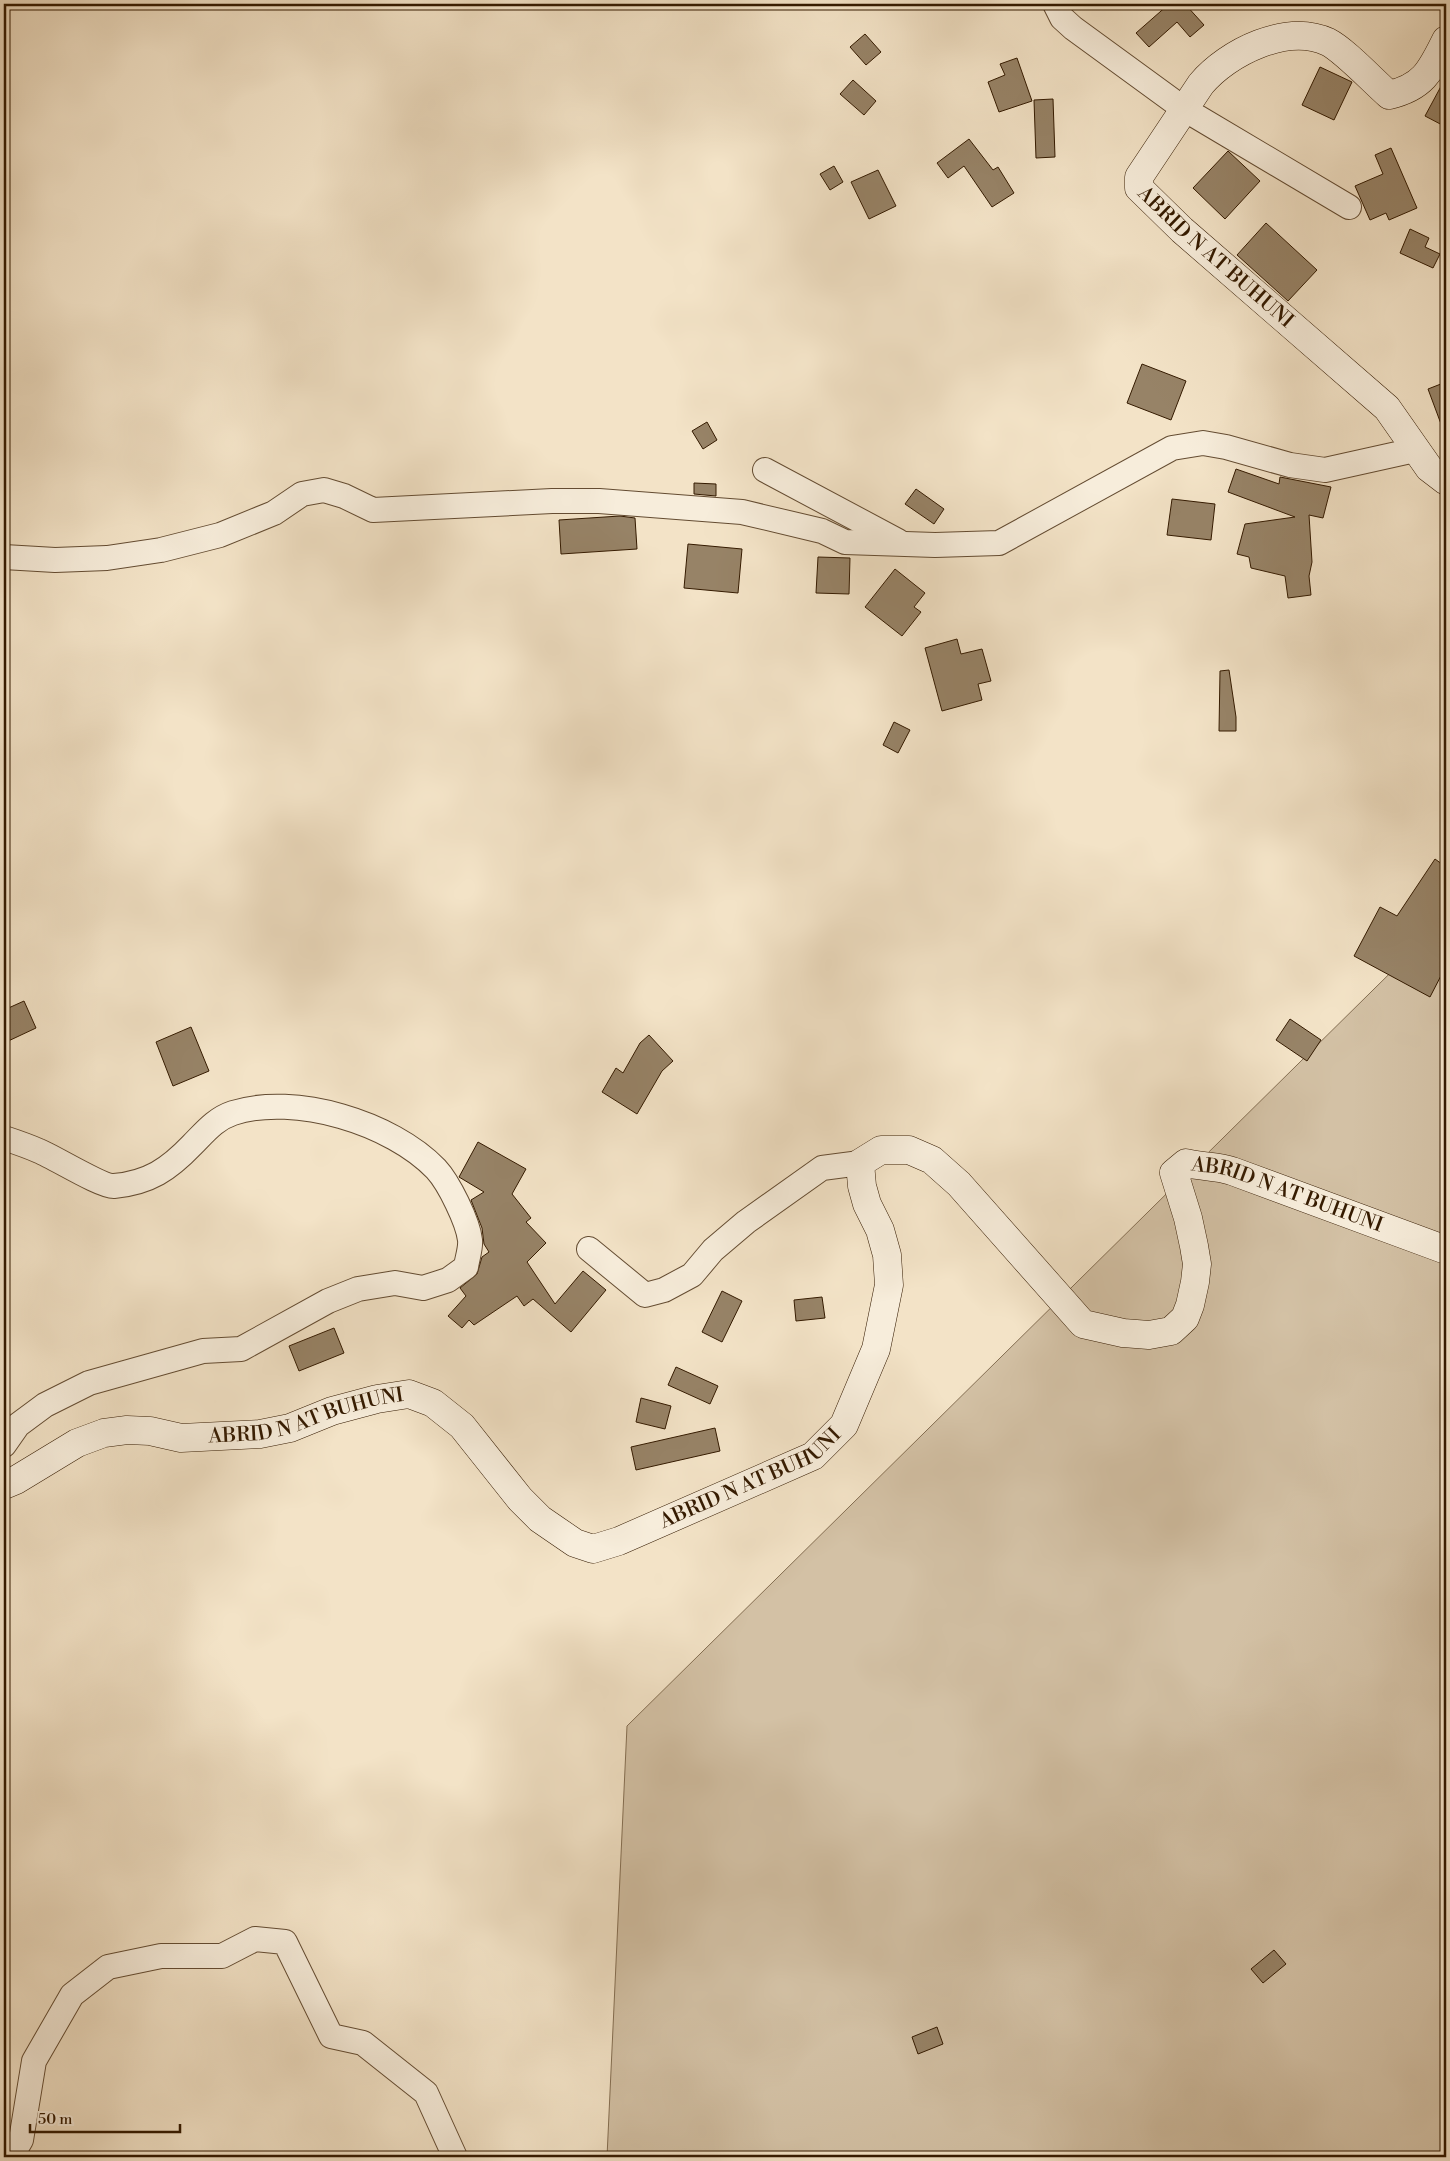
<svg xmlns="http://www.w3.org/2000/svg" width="1450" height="2161" font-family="'Libre Bodoni',serif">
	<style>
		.green { fill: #d3c1a5; stroke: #846e52 }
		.building { fill: #978367; stroke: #341a00 }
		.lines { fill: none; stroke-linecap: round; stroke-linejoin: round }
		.street-casing { stroke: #644c32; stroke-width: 26 }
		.secondary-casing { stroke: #341a00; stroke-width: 29 }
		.street { stroke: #f7eddb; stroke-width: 24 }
		.secondary { stroke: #f7eddb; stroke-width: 28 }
		.labels { text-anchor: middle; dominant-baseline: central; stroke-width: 4; stroke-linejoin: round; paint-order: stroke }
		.street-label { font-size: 20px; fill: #341a00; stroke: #f7eddb }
	</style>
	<rect width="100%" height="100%" fill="#f3e3c7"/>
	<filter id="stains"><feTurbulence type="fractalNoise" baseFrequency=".004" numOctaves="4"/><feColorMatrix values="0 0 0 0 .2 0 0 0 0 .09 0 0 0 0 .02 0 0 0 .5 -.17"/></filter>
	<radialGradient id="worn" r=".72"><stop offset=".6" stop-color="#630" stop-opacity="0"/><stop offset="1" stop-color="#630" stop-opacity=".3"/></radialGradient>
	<!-- green -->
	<path class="green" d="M1446 918V2157H607L627 1726Z"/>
	<!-- building -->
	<g class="building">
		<path d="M1169 4H1185L1204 25 1190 37 1177 22 1149 47 1136 33Z"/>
		<path d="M865 34 881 52 866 65 850 47Z"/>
		<path d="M1017 58 1032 101 999 112 988 82 1005 75 1000 64Z"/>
		<path d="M1320 67 1352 82 1334 120 1302 105Z"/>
		<path d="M1446 77V127L1425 116Z"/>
		<path d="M853 80 876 101 864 115 840 94Z"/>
		<path d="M1053 99 1055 157 1036 158 1034 100Z"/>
		<path d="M969 139 993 170 998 167 1014 193 992 207 964 166 948 178 937 163Z"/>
		<path d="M1391 148 1417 208 1389 220 1386 213 1370 220 1355 186 1383 174 1375 155Z"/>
		<path d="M1228 151 1260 181 1225 219 1193 188Z"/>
		<path d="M834 166 843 182 830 190 820 174Z"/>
		<path d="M878 170 896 206 869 219 851 182Z"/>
		<path d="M1266 223 1317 270 1288 301 1237 255Z"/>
		<path d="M1410 229 1429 238 1425 247 1440 254 1433 268 1400 253Z"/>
		<path d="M1142 364 1186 381 1171 420 1127 403Z"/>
		<path d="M1446 382V432H1444L1428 389Z"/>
		<path d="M707 422 717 440 703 449 692 431Z"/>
		<path d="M1236 469 1279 484 1280 477 1331 487 1323 518 1309 515 1312 562 1309 576 1311 595 1288 598 1285 576 1251 568 1249 557 1237 554 1245 524 1295 517 1228 492Z"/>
		<path d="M694 483 716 484V496L694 494Z"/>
		<path d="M916 489 944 509 934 524 905 504Z"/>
		<path d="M1172 499 1215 504 1211 540 1167 535Z"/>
		<path d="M620 516 635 518 637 549 561 554 559 520Z"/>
		<path d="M688 544 742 549 738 593 684 588Z"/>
		<path d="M818 557 850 558 849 594 816 593Z"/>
		<path d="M895 569 925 593 914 607 921 612 902 636 865 607Z"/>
		<path d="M957 639 961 654 982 649 991 681 978 684 982 700 942 711 925 648Z"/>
		<path d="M1229 670 1236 717V731H1219L1220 671Z"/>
		<path d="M894 722 910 730 898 753 883 745Z"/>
		<path d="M1435 859 1446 867V966L1430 997 1354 956 1380 907 1397 916Z"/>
		<path d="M24 1001 36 1028 4 1043V1010Z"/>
		<path d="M1290 1019 1321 1040 1307 1061 1276 1040Z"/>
		<path d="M191 1027 209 1071 173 1086 156 1042Z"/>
		<path d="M649 1035 673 1061 662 1071 637 1114 602 1092 616 1068 623 1073 640 1043Z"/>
		<path d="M478 1142 526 1169 512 1194 531 1218 526 1222 546 1243 527 1262 555 1304 583 1271 606 1290 571 1332 533 1299 524 1306 517 1296 474 1325 469 1320 462 1328 448 1316 466 1296 460 1288 477 1274 482 1257 489 1252 484 1244 482 1228 471 1200 484 1192 459 1177Z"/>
		<path d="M722 1291 742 1301 722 1342 702 1332Z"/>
		<path d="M822 1297 825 1318 796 1321 794 1300Z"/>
		<path d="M334 1328 344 1353 299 1371 289 1346Z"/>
		<path d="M676 1367 718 1386 710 1404 668 1385Z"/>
		<path d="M641 1398 671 1406 665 1429 636 1422Z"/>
		<path d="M715 1428 720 1451 636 1470 631 1447Z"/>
		<path d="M1274 1950 1286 1964 1263 1983 1251 1969Z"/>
		<path d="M937 2027 943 2044 918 2054 912 2037Z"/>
	</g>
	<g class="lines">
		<!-- street casing -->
		<g class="street-casing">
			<g id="street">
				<path d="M1055 4 1062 18 1073 28 1184 109 1349 207"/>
				<path d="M765 470 898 541"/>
				<path d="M4 557 55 560 107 558 161 550 220 535 274 513 302 494 324 490 344 496 373 510 552 501H599L742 512 822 531 845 542 935 545 999 543 1172 448 1203 443 1226 447 1290 465 1325 470 1415 450"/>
				<path d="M4 1138C16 1142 28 1146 39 1151 54 1157 102 1187 114 1186 149 1183 169 1169 192 1145 205 1132 215 1119 233 1113 295 1093 392 1123 436 1169 449 1183 468 1222 470 1240 471 1248 467 1259 466 1267L448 1280 423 1288 395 1283 358 1289 328 1301 241 1349 203 1351 89 1383 45 1405 18 1425 4 1445"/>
				<path d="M589 1249 645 1295 664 1290 692 1275 713 1250 746 1222 822 1168 860 1163"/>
				<path d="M11 2157 21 2140 34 2061 72 1995 108 1967 161 1956H222L255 1939 285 1942 331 2036 363 2043 426 2093 455 2157"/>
			</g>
		</g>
		<!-- secondary casing -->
		<g class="secondary-casing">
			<g id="secondary">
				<path id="s1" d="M1446 40C1431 70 1424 87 1389 95 1373 81 1344 50 1328 42 1287 23 1228 52 1201 84L1139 177V188L1182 230 1387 408 1429 468 1446 481"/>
				<path id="s2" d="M4 1485 16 1480 77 1443 104 1433 127 1430 150 1431 181 1438 260 1434 290 1428 332 1411 377 1399 409 1394 433 1403 462 1426 520 1499 540 1519 556 1530 575 1543 593 1549 619 1541 813 1456 844 1425 876 1349 889 1285 887 1255 880 1230 867 1204 862 1186 860 1163 881 1150H909L932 1160 959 1184 1083 1324 1123 1333 1149 1335 1171 1331 1185 1318 1190 1305 1195 1282 1197 1264 1194 1246 1188 1218 1174 1173 1186 1163C1202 1167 1217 1166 1232 1171L1446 1250"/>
			</g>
		</g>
		<!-- street -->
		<use href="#street" class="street"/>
		<!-- secondary -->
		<use href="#secondary" class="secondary"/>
	</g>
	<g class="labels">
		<!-- street labels -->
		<g class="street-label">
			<text stroke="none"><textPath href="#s1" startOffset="532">ABRID N AT BUHUNI</textPath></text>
			<text stroke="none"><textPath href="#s2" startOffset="1909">ABRID N AT BUHUNI</textPath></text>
			<text stroke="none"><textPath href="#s2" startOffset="319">ABRID N AT BUHUNI</textPath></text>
			<text stroke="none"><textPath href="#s2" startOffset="844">ABRID N AT BUHUNI</textPath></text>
		</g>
	</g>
	<!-- margin -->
	<rect width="1450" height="2161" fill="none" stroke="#f3e3c7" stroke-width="20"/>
	<rect x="5" y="5" width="1440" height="2151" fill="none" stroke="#341a00" stroke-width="2.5"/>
	<rect x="10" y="10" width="1430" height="2141" fill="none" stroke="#341a00"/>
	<!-- scale -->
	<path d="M30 2124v8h150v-8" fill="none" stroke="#341a00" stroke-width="2.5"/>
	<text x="38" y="2124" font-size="15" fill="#341a00" stroke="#f7eddb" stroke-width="4" paint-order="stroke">50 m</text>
	<rect width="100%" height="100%" filter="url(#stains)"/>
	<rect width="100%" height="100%" fill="url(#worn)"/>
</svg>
